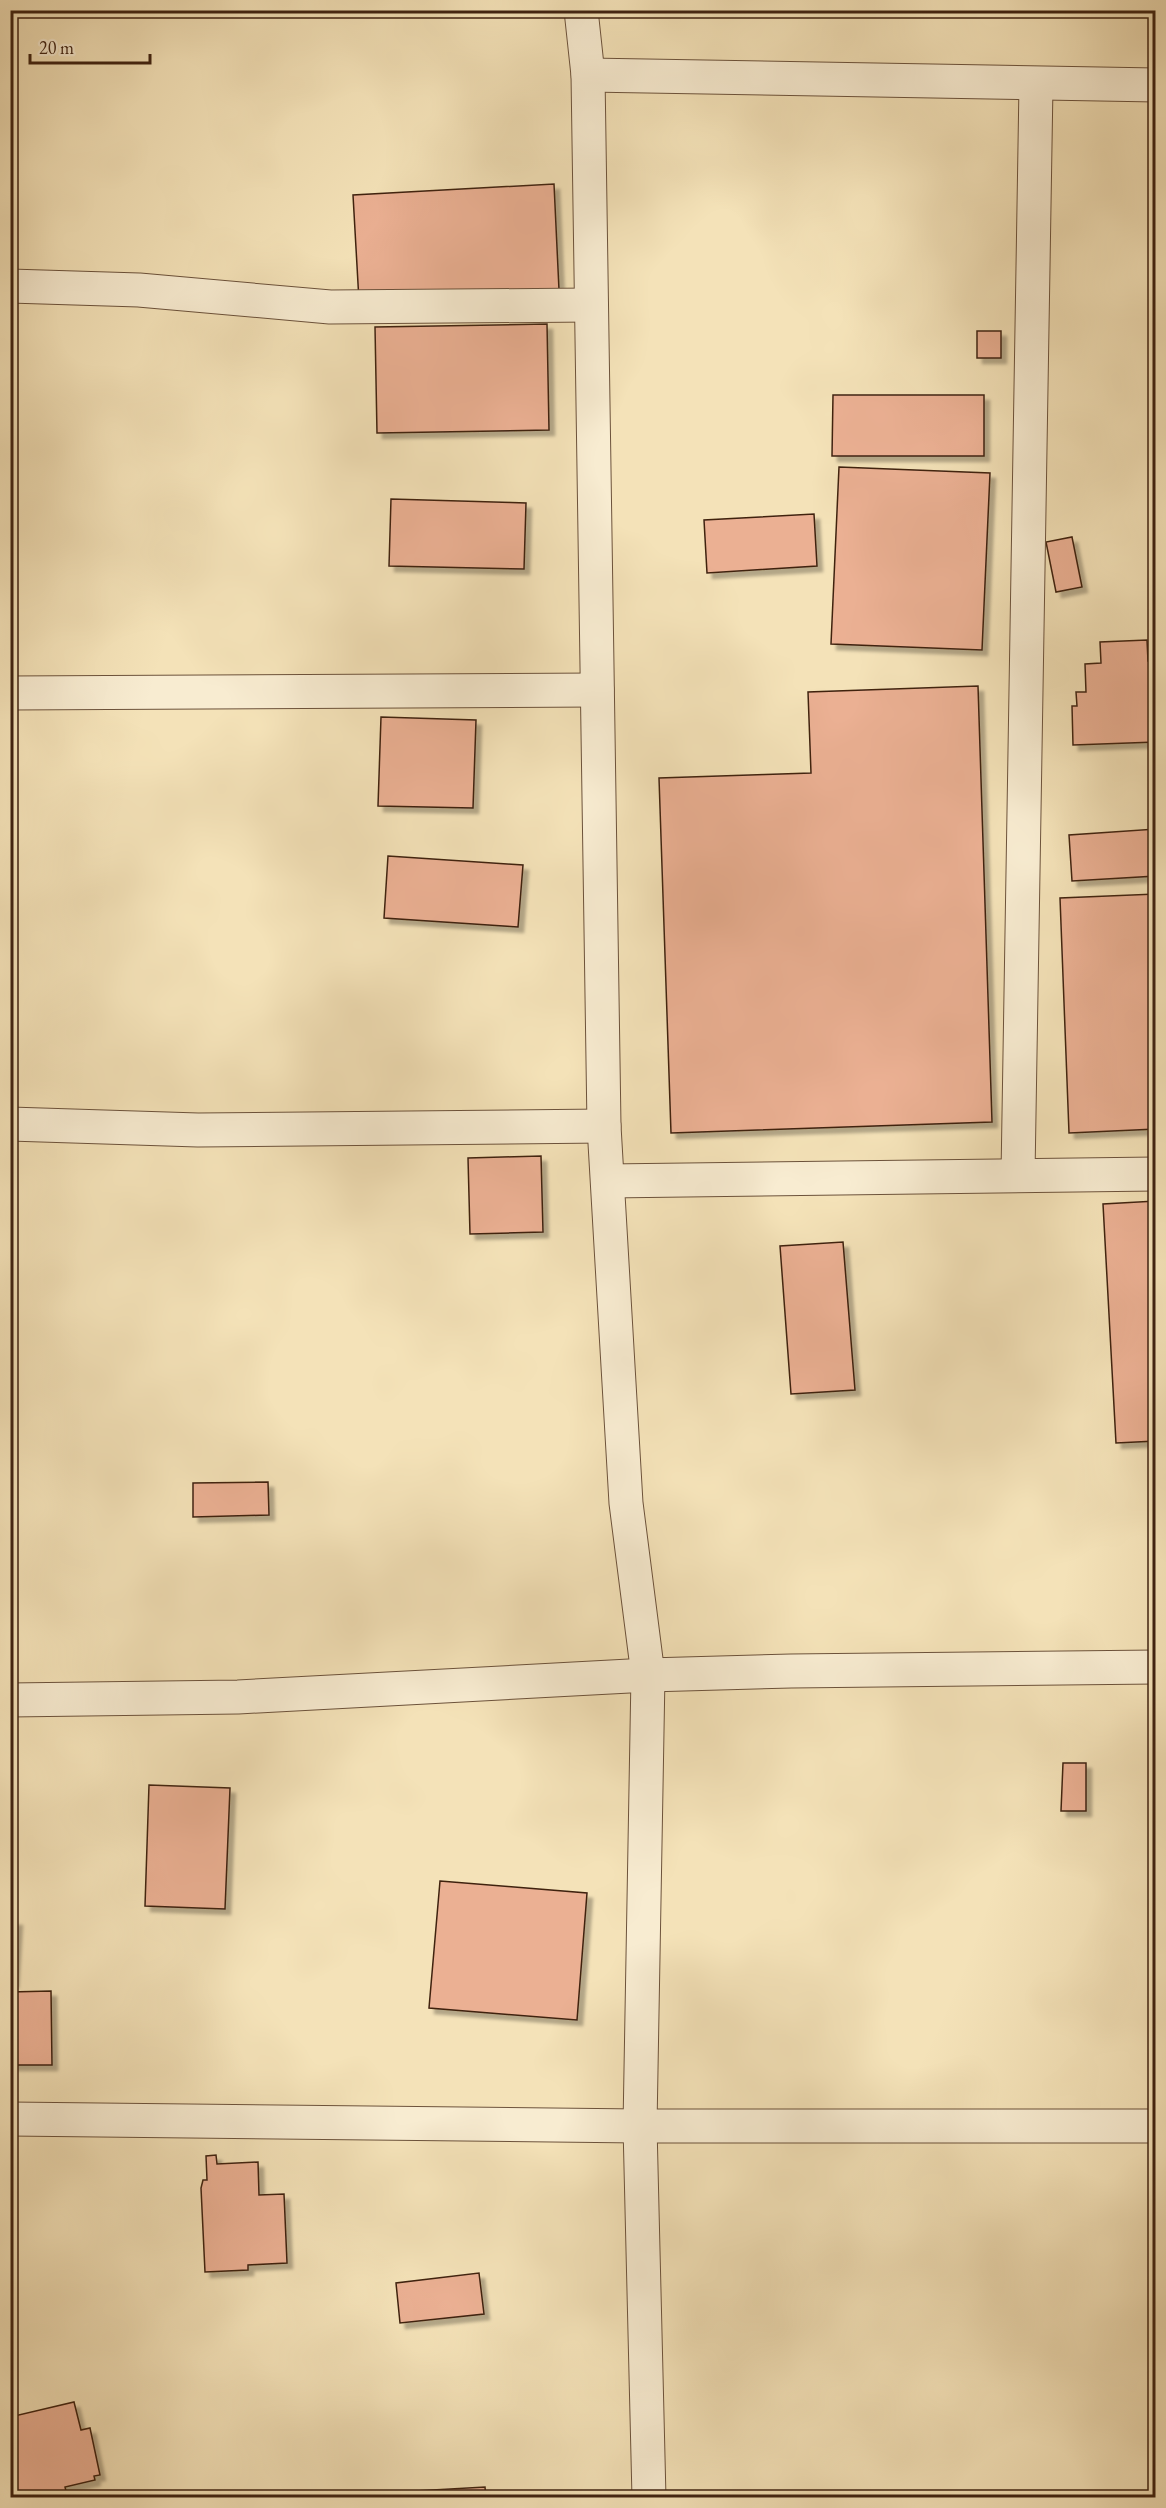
<svg xmlns="http://www.w3.org/2000/svg" width="1166" height="2508" font-family="'EB Garamond',serif">
	<style>
		.building { fill: #ebb093; stroke: #3f2211; stroke-width: 1.5; filter: url(#shadow) }
		.lines { fill: none; stroke-linecap: round; stroke-linejoin: round }
		.minor-casing { stroke: #6c523b; stroke-width: 35 }
		.minor { stroke: #f8ecd1; stroke-width: 33 }
	</style>
	<defs>
		<filter id="shadow"><feDropShadow dx="5.5" dy="5.5" stdDeviation="1.5" flood-color="#0004"/></filter>
	</defs>
	<rect width="100%" height="100%" fill="#f4e2b8"/>
	<filter id="stains"><feTurbulence type="fractalNoise" baseFrequency=".00333" numOctaves="4"/><feColorMatrix values="0 0 0 0 .2 0 0 0 0 .09 0 0 0 0 .02 0 0 0 .5 -.17"/></filter>
	<radialGradient id="worn" r=".72"><stop offset=".6" stop-color="#630" stop-opacity="0"/><stop offset="1" stop-color="#630" stop-opacity=".3"/></radialGradient>
	<!-- building -->
	<g class="building">
		<path d="M554 184 559 290 359 301 353 195Z"/>
		<path d="M547 324 549 430 377 433 375 327Z"/>
		<rect x="977" y="331" width="24" height="27"/>
		<path d="M833 395H984V456H832Z"/>
		<path d="M839 467 990 473 982 650 831 644Z"/>
		<path d="M391 499 526 503 524 569 389 566Z"/>
		<path d="M814 514 817 566 707 573 704 520Z"/>
		<path d="M1072 537 1082 587 1056 592 1046 542Z"/>
		<path d="M1147 640 1148 661H1156V742L1073 745 1072 706H1077L1076 692H1086L1085 664 1101 663 1100 642Z"/>
		<path d="M978 686 992 1122 671 1133 659 778 811 773 808 692Z"/>
		<path d="M381 717 476 720 473 808 378 806Z"/>
		<path d="M1156 829V876L1072 881 1069 835Z"/>
		<path d="M388 856 523 865 518 927 384 918Z"/>
		<path d="M1156 894V1129L1069 1133 1060 898Z"/>
		<path d="M541 1156 543 1232 470 1234 468 1158Z"/>
		<path d="M1156 1201V1441L1116 1443 1103 1204Z"/>
		<path d="M843 1242 855 1390 791 1394 780 1246Z"/>
		<path d="M268 1482 269 1515 193 1517V1483Z"/>
		<path d="M1063 1763H1086V1811H1061Z"/>
		<path d="M149 1785 230 1788 225 1909 145 1906Z"/>
		<path d="M440 1881 587 1893 577 2020 429 2008Z"/>
		<path d="M10 1920H17L13 1982 10 1981Z"/>
		<path d="M51 1991 52 2065H10V1992Z"/>
		<path d="M216 2155 217 2164 258 2162 259 2195 284 2194 287 2263 248 2265V2270L205 2272 201 2188 203 2180H207L206 2156Z"/>
		<path d="M479 2273 484 2314 400 2323 396 2283Z"/>
		<path d="M74 2402 81 2430 90 2428 100 2475 94 2476 95 2480 65 2487 66 2491 40 2498H10V2417Z"/>
		<path d="M485 2487 486 2498H309V2497Z"/>
	</g>
	<g class="lines">
		<!-- minor casing -->
		<g class="minor-casing">
			<g id="minor">
				<path d="M581 10 588 75 604 1126 626 1503 648 1675 791 1671 1156 1667"/>
				<path d="M588 75 1156 85"/>
				<path d="M10 286 139 290 330 307 591 305"/>
				<path d="M10 693 597 690"/>
				<path d="M10 1124 198 1130 604 1126"/>
				<path d="M1018 1175 1036 85"/>
				<path d="M608 1181 1156 1174"/>
				<path d="M10 1700 238 1697 648 1675 640 2126 649 2498"/>
				<path d="M10 2119 640 2126H1156"/>
			</g>
		</g>
		<!-- minor -->
		<use href="#minor" class="minor"/>
	</g>
	<!-- margin -->
	<rect width="1166" height="2508" fill="none" stroke="#f4e2b8" stroke-width="36"/>
	<rect x="12" y="12" width="1142" height="2484" fill="none" stroke="#3f2211" stroke-width="3"/>
	<rect x="18" y="18" width="1130" height="2472" fill="none" stroke="#3f2211" stroke-width="1.5"/>
	<!-- scale -->
	<path d="M30 54v9h120v-9" fill="none" stroke="#3f2211" stroke-width="3"/>
	<text x="39" y="54" font-size="18" fill="#3f2211" stroke="#f8ecd1" stroke-width="4.5" paint-order="stroke">20 m</text>
	<rect width="100%" height="100%" filter="url(#stains)"/>
	<rect width="100%" height="100%" fill="url(#worn)"/>
</svg>
